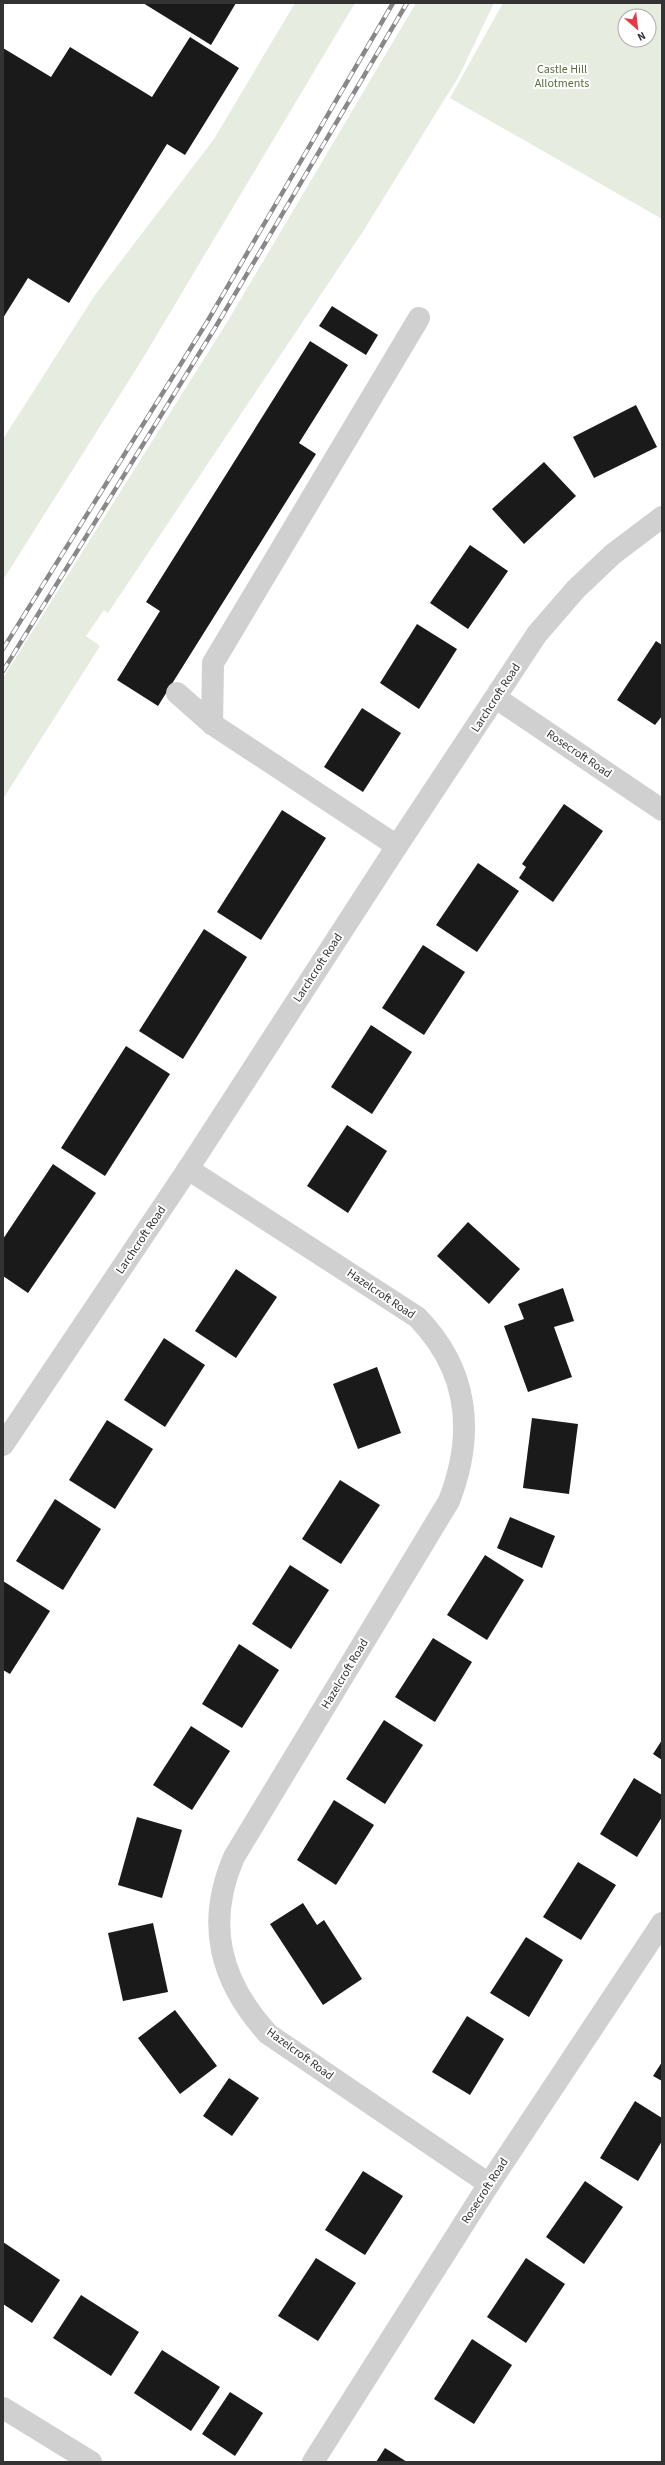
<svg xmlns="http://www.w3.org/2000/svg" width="665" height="2465" font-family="'Source Sans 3',sans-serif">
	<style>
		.green { fill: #e6ecdf; fill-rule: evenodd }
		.building { fill: #1a1a1a }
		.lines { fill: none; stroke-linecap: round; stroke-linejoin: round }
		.minor { stroke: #d0d0d0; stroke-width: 22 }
		.rail-casing { stroke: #888; stroke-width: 4.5 }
		.rail { stroke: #fff; stroke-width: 3; stroke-dasharray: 9; stroke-linecap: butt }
		.labels { text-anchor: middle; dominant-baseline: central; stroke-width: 4; stroke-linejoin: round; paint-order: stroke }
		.park-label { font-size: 12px; fill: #56703f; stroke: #fff }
		.street-label { font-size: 12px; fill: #333; stroke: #fff }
	</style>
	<rect width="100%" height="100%" fill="#fff"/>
	<!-- green -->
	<g class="green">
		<path d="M295 3H355L140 363 3 580V439L95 295 214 139Z"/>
		<path d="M416 3H494L459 76 362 233 108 613 104 610 86 636 100 646 3 799V678L226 324Z"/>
		<path d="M503 3H662V219L450 98ZM625 16H649V40H625Z"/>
	</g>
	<!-- building -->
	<g class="building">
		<path d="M143 3H236L211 45Z"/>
		<path d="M190 37 239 68 185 155 167 144 69 303 28 278 3 318V48L51 77 70 47 152 97Z"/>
		<path d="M332 306 378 335 366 355 319 326Z"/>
		<path d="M310 341 348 365 299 443 316 454 158 706 117 680 160 611 146 602Z"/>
		<path d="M636 405 657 447 594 478 573 437Z"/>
		<path d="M544 462 576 496 524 544 492 509Z"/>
		<path d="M470 545 508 571 468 629 430 603Z"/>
		<path d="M417 624 457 649 419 709 380 683Z"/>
		<path d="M656 641 662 645V716L655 725 617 700Z"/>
		<path d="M362 708 401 733 363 792 324 767Z"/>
		<path d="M564 804 603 831 553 902 519 878 526 867 522 864Z"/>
		<path d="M282 810 326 838 261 940 217 912Z"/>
		<path d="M478 863 519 891 477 952 436 925Z"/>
		<path d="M204 929 247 957 183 1059 139 1031Z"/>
		<path d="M423 945 465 972 424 1035 382 1008Z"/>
		<path d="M371 1025 412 1052 372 1114 331 1087Z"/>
		<path d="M126 1046 170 1074 105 1176 61 1148Z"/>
		<path d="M347 1125 387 1151 348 1213 307 1186Z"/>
		<path d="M53 1164 96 1193 28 1293 3 1276V1239Z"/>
		<path d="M468 1222 520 1269 489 1304 437 1256Z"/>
		<path d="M236 1269 277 1297 236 1358 195 1331Z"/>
		<path d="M563 1288 574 1321 554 1327 572 1377 528 1392 504 1326 524 1319 518 1304Z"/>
		<path d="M164 1338 205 1365 165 1427 124 1400Z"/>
		<path d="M377 1367 401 1433 358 1449 333 1384Z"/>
		<path d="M532 1418 578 1424 569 1494 523 1488Z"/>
		<path d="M107 1420 153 1449 115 1509 69 1480Z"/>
		<path d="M340 1480 380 1505 341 1564 302 1539Z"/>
		<path d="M55 1499 101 1529 63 1590 16 1561Z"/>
		<path d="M510 1517 555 1536 542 1568 497 1548Z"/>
		<path d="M485 1555 524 1580 487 1640 447 1615Z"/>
		<path d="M290 1565 329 1590 291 1649 252 1624Z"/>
		<path d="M3 1581 50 1611 10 1674 3 1670Z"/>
		<path d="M433 1638 472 1662 435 1722 395 1697Z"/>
		<path d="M239 1644 279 1670 242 1728 202 1704Z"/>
		<path d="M384 1720 423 1745 385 1804 346 1779Z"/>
		<path d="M191 1726 230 1751 192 1810 153 1785Z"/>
		<path d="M662 1740V1760L653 1754Z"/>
		<path d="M634 1778 662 1795V1817L637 1857 600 1834Z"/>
		<path d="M334 1800 374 1825 336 1885 297 1860Z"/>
		<path d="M137 1817 182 1830 162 1898 118 1885Z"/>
		<path d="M578 1862 616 1885 581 1940 543 1917Z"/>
		<path d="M303 1903 317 1925 324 1920 362 1979 323 2005 270 1924Z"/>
		<path d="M153 1923 168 1992 123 2001 108 1933Z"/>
		<path d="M526 1937 563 1960 529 2017 490 1993Z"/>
		<path d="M175 2010 217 2066 180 2094 138 2038Z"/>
		<path d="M467 2016 504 2039 470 2095 432 2072Z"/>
		<path d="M662 2062V2081L653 2076Z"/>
		<path d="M229 2078 259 2098 232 2136 203 2116Z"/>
		<path d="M635 2101 662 2118V2141L638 2181 600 2158Z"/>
		<path d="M363 2171 403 2196 365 2255 325 2230Z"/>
		<path d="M585 2181 623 2207 584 2264 546 2237Z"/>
		<path d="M3 2242 60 2280 32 2323 3 2304Z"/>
		<path d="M316 2258 356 2283 318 2341 278 2316Z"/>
		<path d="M526 2258 565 2284 526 2343 487 2317Z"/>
		<path d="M81 2295 139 2332 111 2376 53 2338Z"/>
		<path d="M472 2339 512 2365 474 2424 434 2399Z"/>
		<path d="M162 2350 220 2387 191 2431 134 2393Z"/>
		<path d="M230 2392 263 2413 235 2456 202 2434Z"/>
		<path d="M385 2448 407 2462H376Z"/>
	</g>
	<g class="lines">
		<!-- minor -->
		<g class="minor">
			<path d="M177 693 212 724 397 846"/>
			<path d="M496 698 662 810"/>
			<path d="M212 724 213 663 419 318"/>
			<path d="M188 1169 417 1317C469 1370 475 1434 449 1501L234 1857C205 1924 220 1981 268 2034L489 2184"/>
			<path d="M3 1445 188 1169 397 846 537 634 576 589 613 554 662 517"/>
			<path d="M3 2408 91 2462"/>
			<path d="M313 2462 489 2184 662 1923"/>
		</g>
		<!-- rail casing -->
		<g class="rail-casing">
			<g id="rail">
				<path d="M3 649 207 322 393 3"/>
				<path d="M3 671 215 328 407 3"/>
			</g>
		</g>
		<!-- rail -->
		<use href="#rail" class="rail"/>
	</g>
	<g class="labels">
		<!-- park labels -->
		<g class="park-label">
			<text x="562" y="69">Castle Hill<tspan x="562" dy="14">Allotments</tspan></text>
		</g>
		<!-- street labels -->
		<g class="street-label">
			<text transform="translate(496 698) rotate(-57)">Larchcroft Road</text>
			<text transform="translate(579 754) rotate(34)">Rosecroft Road</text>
			<text transform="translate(318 968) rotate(-57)">Larchcroft Road</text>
			<text transform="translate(141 1240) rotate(-56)">Larchcroft Road</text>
			<text transform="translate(381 1294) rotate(34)">Hazelcroft Road</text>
			<text transform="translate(345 1674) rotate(-59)">Hazelcroft Road</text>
			<text transform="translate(300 2054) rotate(36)">Hazelcroft Road</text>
			<text transform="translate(485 2191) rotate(-57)">Rosecroft Road</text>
		</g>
	</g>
	<!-- border -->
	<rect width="665" height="2465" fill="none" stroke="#333333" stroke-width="8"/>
	<!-- north arrow -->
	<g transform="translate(637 28) rotate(152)"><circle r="19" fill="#ffffff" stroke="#adadad"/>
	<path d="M0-3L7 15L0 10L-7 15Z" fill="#e63946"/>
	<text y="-6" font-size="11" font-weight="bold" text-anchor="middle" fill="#333333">N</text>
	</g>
</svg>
